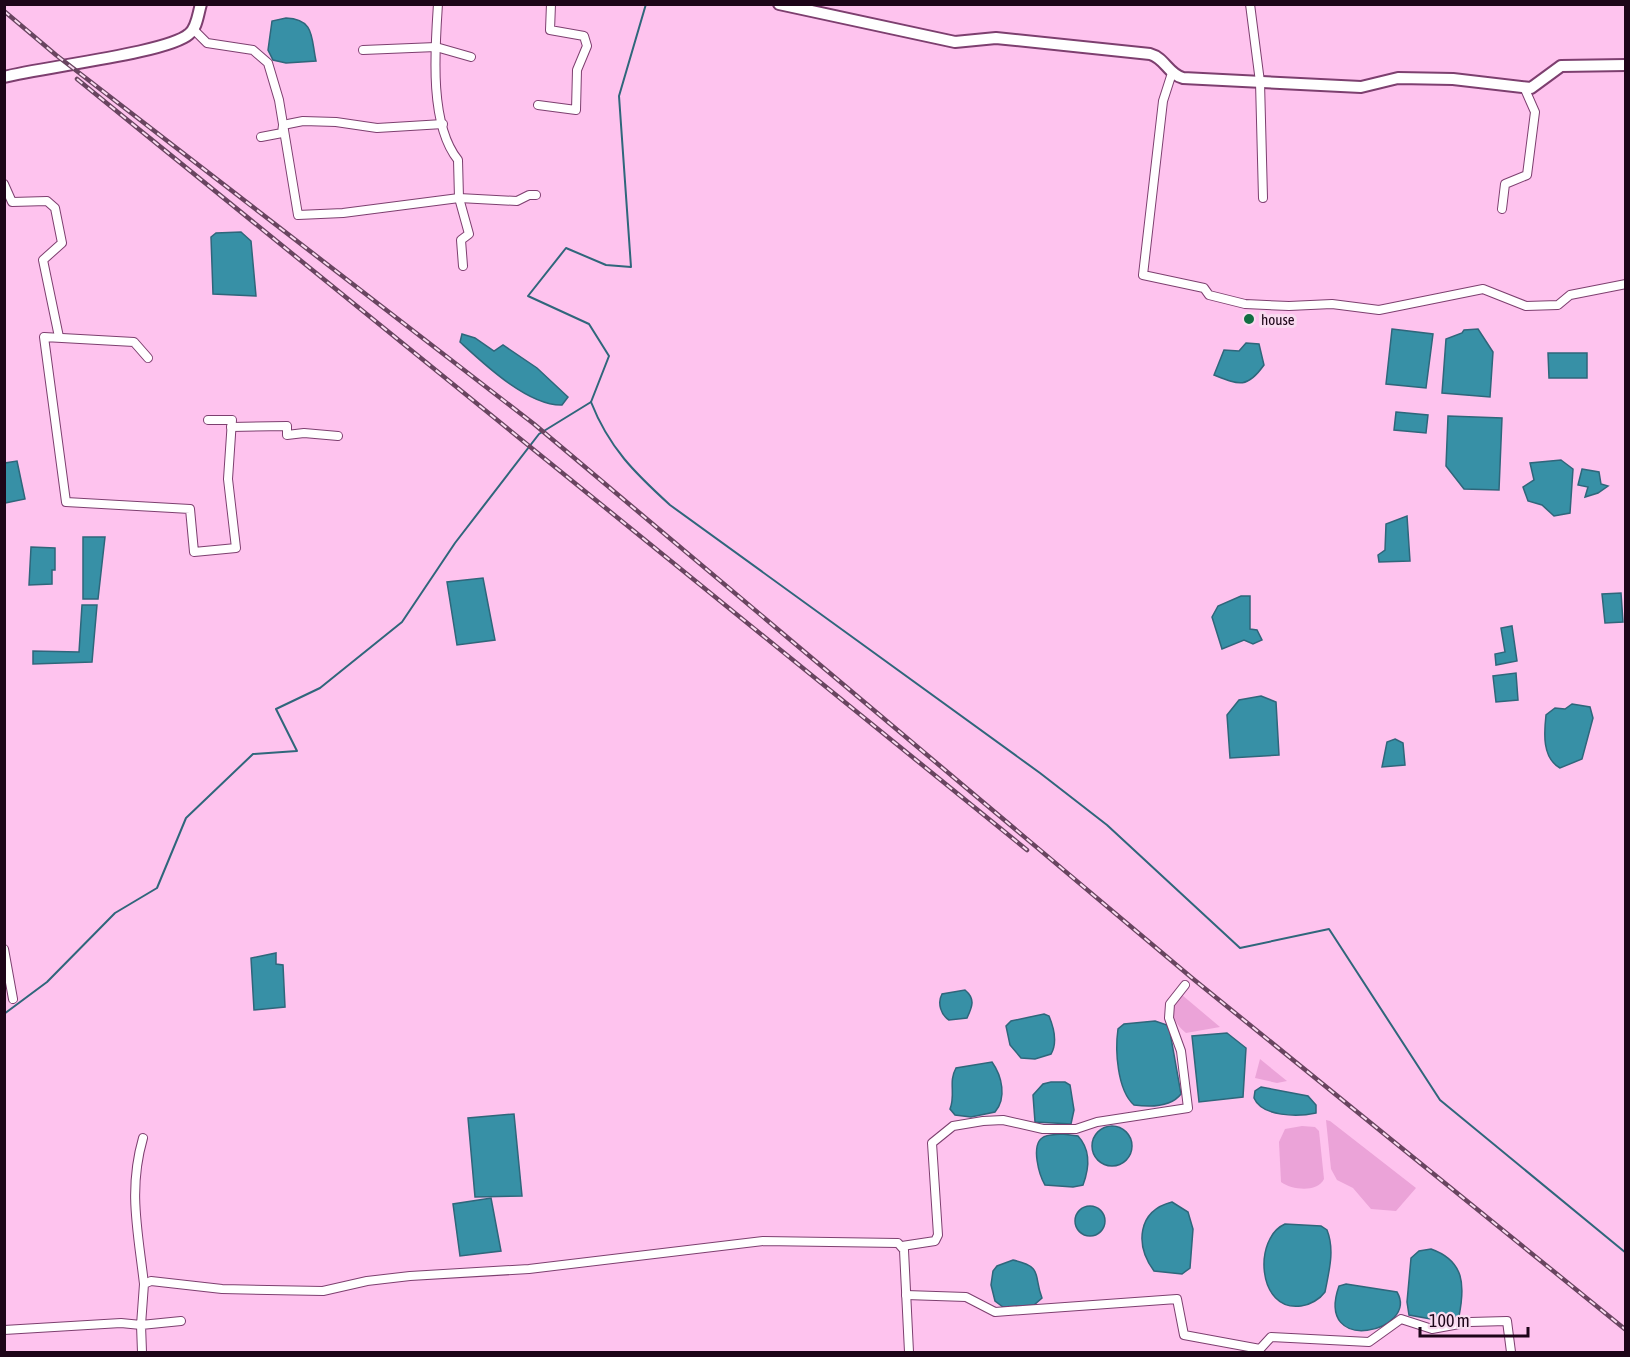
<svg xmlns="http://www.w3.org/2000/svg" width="1630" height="1357" font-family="'Asap Condensed',sans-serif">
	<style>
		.green { fill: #eba3d8 }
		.water { fill: #3790a6; stroke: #2f667b; stroke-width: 1.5 }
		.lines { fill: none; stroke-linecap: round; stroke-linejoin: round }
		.stream { stroke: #2f667b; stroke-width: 2 }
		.minor-casing { stroke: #7d3f6f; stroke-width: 10 }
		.major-casing { stroke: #7d3f6f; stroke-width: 14 }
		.minor { stroke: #fff; stroke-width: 8 }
		.major { stroke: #fff; stroke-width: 10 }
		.rail-casing { stroke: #694560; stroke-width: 4.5 }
		.rail { stroke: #f9dbf0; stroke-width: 2; stroke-dasharray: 7; stroke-linecap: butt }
		.poi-dot { fill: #116e42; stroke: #f9dbf0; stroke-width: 2 }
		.labels { text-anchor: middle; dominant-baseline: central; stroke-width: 6; stroke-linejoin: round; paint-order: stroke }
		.poi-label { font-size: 15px; fill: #1d0518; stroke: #f9dbf0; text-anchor: start }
	</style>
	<rect width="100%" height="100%" fill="#fec3ee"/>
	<!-- green -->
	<g class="green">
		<path d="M1182 995 1220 1027 1186 1033C1172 1022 1168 1007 1182 995Z"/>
		<path d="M1260 1059 1287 1081 1277 1083 1255 1078Z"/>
		<path d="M1326 1120 1330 1121 1416 1188 1396 1211 1371 1209 1353 1188 1337 1180 1331 1169Z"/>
		<path d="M1302 1126 1315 1127 1319 1131 1324 1179C1317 1193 1292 1190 1281 1182L1279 1142 1285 1129Z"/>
	</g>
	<!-- water -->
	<g class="water">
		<path d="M286 18C315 19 311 38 316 61L286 63 273 60 268 50 272 21Z"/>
		<path d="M241 232 251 241 256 296 213 294 211 237 216 233Z"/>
		<path d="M1392 329 1433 334 1426 388 1386 384Z"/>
		<path d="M1478 329 1493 352 1490 397 1442 393 1446 339 1462 333 1464 330Z"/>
		<path d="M462 334 475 338 494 351 503 345 537 368 568 397 562 405C528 406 484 364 460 342Z"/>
		<path d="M1246 343 1259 344 1264 365C1247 389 1239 385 1214 375L1224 350 1239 351Z"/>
		<path d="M1548 353H1587V378H1549Z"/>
		<path d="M1396 412 1428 415 1426 433 1394 430Z"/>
		<path d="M1448 416 1502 418 1499 490 1464 489 1446 466Z"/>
		<path d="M1561 460 1573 469 1570 513 1554 516 1542 505 1528 501 1523 487 1534 480 1530 463Z"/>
		<path d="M17 461 25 499 5 503V463Z"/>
		<path d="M1582 469 1599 472 1601 484 1608 486 1598 493 1585 497 1588 487 1578 485Z"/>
		<path d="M1407 516 1410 561 1379 562 1378 555 1385 550 1386 524Z"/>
		<path d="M83 537H105L98 599H83Z"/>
		<path d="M31 547 55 548V570H52V584L29 585Z"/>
		<path d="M483 578 495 640 457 645 447 582Z"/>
		<path d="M1621 593 1623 622 1605 623 1602 594Z"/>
		<path d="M1241 596H1250V629L1257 630 1262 640 1253 644 1244 640 1222 649 1212 617 1218 606Z"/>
		<path d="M82 605H97L92 662 33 664V651L79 652Z"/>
		<path d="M1512 626 1517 661 1496 665 1495 654 1505 652 1501 628Z"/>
		<path d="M1516 673 1518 700 1496 702 1493 676Z"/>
		<path d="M1261 696 1276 702 1279 755 1230 758 1227 715 1239 700Z"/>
		<path d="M1572 704 1590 707 1593 718 1582 759 1560 768C1542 758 1544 733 1546 715L1555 708 1565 709Z"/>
		<path d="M1395 739 1403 743 1405 765 1382 767 1387 742Z"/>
		<path d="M276 953V964L283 965 285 1007 254 1010 251 958Z"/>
		<path d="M965 990C976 999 972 1007 967 1018L949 1020C941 1015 937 1003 942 994Z"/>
		<path d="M1044 1014 1049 1016C1054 1028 1058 1042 1051 1054L1035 1059 1021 1058 1010 1045 1006 1026 1011 1021Z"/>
		<path d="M1155 1021 1167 1025 1170 1032 1181 1094C1171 1107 1149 1107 1134 1105 1117 1090 1115 1050 1118 1029L1124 1024Z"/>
		<path d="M1227 1033 1246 1048 1243 1097 1199 1102 1192 1036Z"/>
		<path d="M992 1062C1002 1076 1007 1098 995 1112L971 1117 955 1115 950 1109C956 1094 948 1082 956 1068Z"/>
		<path d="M1051 1082H1065L1070 1085 1074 1110 1071 1124 1035 1122 1033 1095 1043 1084Z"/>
		<path d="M1261 1087 1308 1096 1316 1105V1113C1298 1117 1262 1117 1254 1098L1255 1091Z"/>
		<path d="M514 1114 522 1196 475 1197 468 1118Z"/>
		<circle cx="1112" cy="1146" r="20"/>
		<path d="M1062 1134 1078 1136C1091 1150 1089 1169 1083 1185L1073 1187 1045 1185C1039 1175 1031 1146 1042 1138 1047 1134 1055 1135 1062 1134Z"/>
		<path d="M491 1198 501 1251 460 1256 453 1204Z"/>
		<path d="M1172 1202 1188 1212 1193 1229 1190 1268 1182 1274 1154 1271C1135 1245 1137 1211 1172 1202Z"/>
		<circle cx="1090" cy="1221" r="15"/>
		<path d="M1285 1224 1321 1226 1327 1230C1335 1250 1329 1271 1325 1292 1320 1299 1310 1305 1301 1306 1257 1312 1253 1238 1285 1224Z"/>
		<path d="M1431 1249C1465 1261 1465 1286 1459 1316L1442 1321 1409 1315 1407 1302 1411 1258 1419 1251Z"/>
		<path d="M1013 1260C1044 1267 1033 1275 1042 1298L1034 1305 1003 1307 995 1301 991 1285 993 1271 997 1266Z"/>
		<path d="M1346 1284 1397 1292C1420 1331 1314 1357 1339 1286Z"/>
	</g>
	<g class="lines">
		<!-- stream -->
		<g class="stream">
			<path d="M591 402C609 448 635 473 670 505L1040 773 1107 825 1240 948 1329 929 1440 1100 1626 1253"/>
			<path d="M4 1014 47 982 115 913 157 888 186 818 253 754 297 751 276 709 320 688 402 622 455 543 539 434 591 402 609 356 589 324 528 296 566 248 606 265 631 267 619 96 646 4"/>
		</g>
		<!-- minor casing -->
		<g class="minor-casing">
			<g id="minor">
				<path d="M438 4C435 49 429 124 458 160L459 198 469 234 461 240 463 266"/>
				<path d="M1250 4 1260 82 1263 198"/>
				<path d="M194 30 207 43 253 50 268 63 279 100 298 215 343 213 459 198 517 201 529 195H536"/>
				<path d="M363 50 436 47 471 57"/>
				<path d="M1172 73 1163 101 1143 275 1204 288 1209 295 1245 304 1289 306 1332 304 1379 310 1483 289 1526 306 1558 305 1570 295 1626 284"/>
				<path d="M538 105 576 110 577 70 587 46 584 36 550 30 551 4"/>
				<path d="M261 137 282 133 283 125 303 121 336 122 377 128 443 124"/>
				<path d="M4 184 12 202 47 201 55 208 62 243 43 260 59 337"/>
				<path d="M1502 209 1505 184 1527 175 1535 112 1524 87"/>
				<path d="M148 358 134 342 44 337 66 502 190 509 194 552 236 548 228 479 232 420H208"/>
				<path d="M231 427 287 426V435L304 433 338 436"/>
				<path d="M4 949 13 999"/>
				<path d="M143 1138C128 1190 138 1231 144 1284"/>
				<path d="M902 1246 935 1241 938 1235 932 1143 953 1126 983 1121 1003 1120 1043 1129H1076L1097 1122 1188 1108 1181 1051 1169 1018 1170 1004 1185 985"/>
				<path d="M906 1295 966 1297 995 1312 1177 1299 1184 1335 1260 1349 1271 1337 1369 1342 1401 1319 1432 1329 1470 1322 1507 1321 1511 1352"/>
				<path d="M4 1330 121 1323 141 1325 144 1284 151 1281 222 1289 323 1291 367 1281 410 1276 529 1269 763 1241 898 1243 904 1250 909 1352"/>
				<path d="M142 1352 141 1325 181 1321"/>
			</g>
		</g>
		<!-- major casing -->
		<g class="major-casing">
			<g id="major">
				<path d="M779 4 955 42 996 38 1150 54C1165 58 1168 74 1183 78L1361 87 1398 78 1453 79 1531 88 1561 66 1626 65"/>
				<path d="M4 77C41 67 168 53 189 34 197 28 198 14 201 4"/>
			</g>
		</g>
		<!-- minor -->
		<use href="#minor" class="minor"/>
		<!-- major -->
		<use href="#major" class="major"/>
		<!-- rail casing -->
		<g class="rail-casing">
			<g id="rail">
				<path d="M4 11 56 55 534 424 1192 978 1626 1330"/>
				<path d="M77 79 1027 850"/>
			</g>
		</g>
		<!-- rail -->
		<use href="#rail" class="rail"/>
	</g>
	<!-- markers -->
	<circle class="poi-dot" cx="1249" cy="319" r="6"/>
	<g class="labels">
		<!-- poi labels -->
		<g class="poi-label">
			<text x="1261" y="319">house</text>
		</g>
	</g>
	<!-- border -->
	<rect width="1630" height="1357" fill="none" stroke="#1d0518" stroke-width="12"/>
	<!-- scale -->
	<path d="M1420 1327v9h108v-9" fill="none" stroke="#1d0518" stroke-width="3"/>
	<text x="1429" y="1327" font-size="18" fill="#1d0518" stroke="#f9dbf0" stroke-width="4.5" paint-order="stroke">100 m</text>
</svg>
